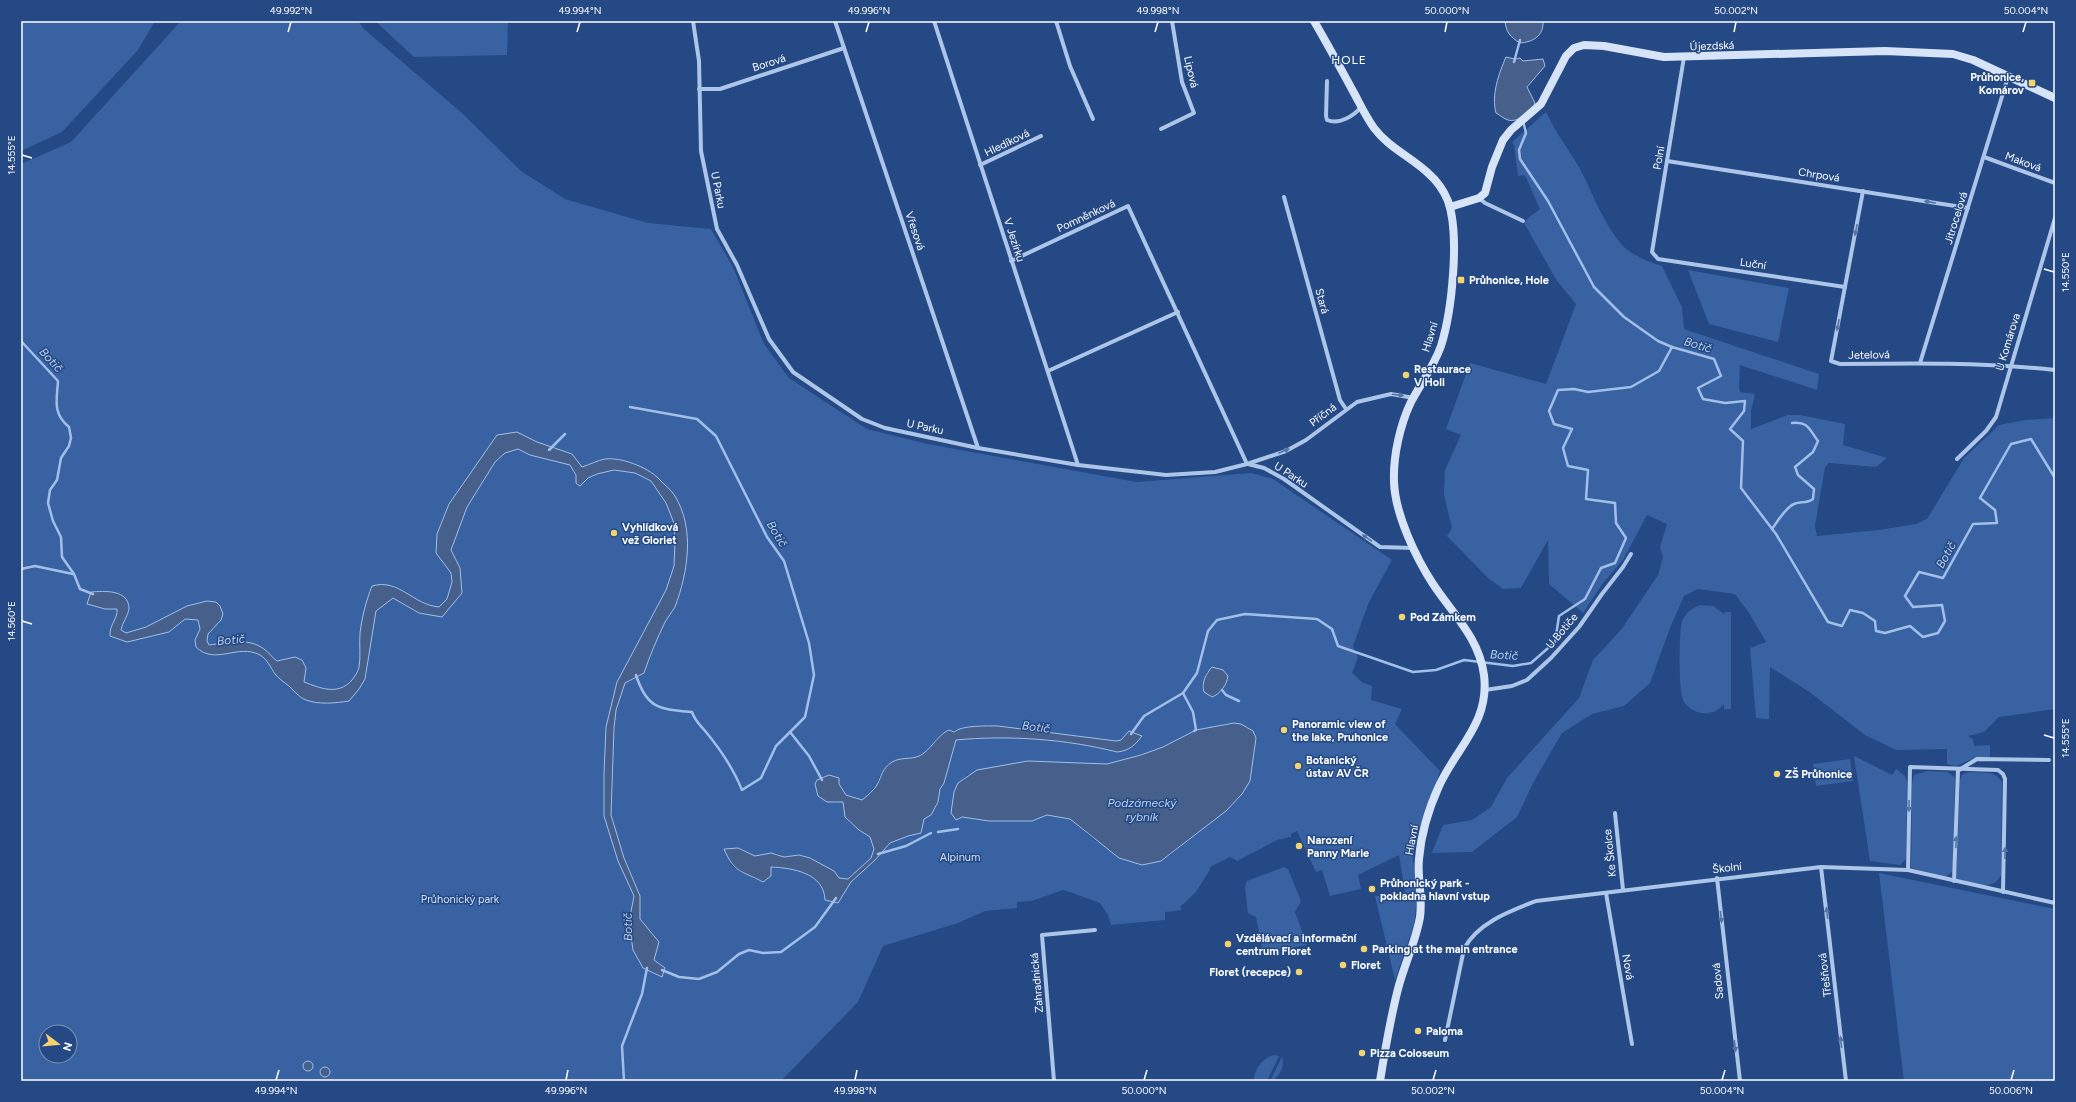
<svg xmlns="http://www.w3.org/2000/svg" width="2076" height="1102" font-family="Figtree,sans-serif">
	<style>
		.green { fill: #3862a1; fill-rule: evenodd }
		.water { fill: #46608b; stroke: #a1bfe9 }
		.lines { fill: none; stroke-linecap: round; stroke-linejoin: round }
		.stream { stroke: #a1bfe9; stroke-width: 2.5 }
		.street { stroke: #adc5e8; stroke-width: 4 }
		.secondary { stroke: #d7e3f7; stroke-width: 8 }
		.oneway { fill: #5474a7 }
		.ticks { fill: none; stroke: #fff; stroke-width: 1.5 }
		.poi-dot { fill: #f2d370; stroke: #244984; stroke-width: 1.5 }
		.labels { text-anchor: middle; dominant-baseline: central; stroke-width: 3; stroke-linejoin: round; paint-order: stroke }
		.street-label { font-size: 11px; fill: #fff; stroke: #244984 }
		.poi-label { font-size: 11px; font-weight: bold; fill: #fff; stroke: #244984; text-anchor: start }
		.park-label { font-size: 11px; fill: #d0e0f6; stroke: #244984 }
		.neighbourhood-label { font-size: 12px; letter-spacing: 1px; fill: #fff; stroke: #244984 }
		.water-label { font-size: 12px; font-style: italic; fill: #b8cfef; stroke: #244984 }
		.neatline { fill: none; stroke: #fff; stroke-width: 1.5 }
		.ticks-label { font-size: 10px; text-anchor: middle; fill: #fff }
	</style>
	<rect width="100%" height="100%" fill="#244984"/>
	<!-- green -->
	<g class="green">
		<path d="M21 21H155L138 50 62 132 21 151Z"/>
		<path d="M181 21H358L364 29 463 114 521 171 565 199 648 223 711 229 733 267 764 344 789 378 867 429 928 444 1136 482 1251 473 1273 479 1392 560 1369 602 1353 646 1358 657 1352 673 1362 682 1372 686 1371 700 1402 709 1395 724 1440 771 1419 831 1413 858 1418 892 1414 925 1395 980 1375 896 1398 895 1405 892 1399 855 1358 875 1361 889 1330 896 1322 870 1316 872 1297 831 1291 834V837L1277 840 1237 861 1230 857 1210 867V870L1195 893 1180 907 1182 910 1165 912V920L1111 925 1108 915 1100 903 1070 892 1063 890 1032 901 1017 902V908L985 911 958 923 883 946 858 1002 781 1081H21V164L71 142ZM1223 670C1231 681 1224 692 1212 697L1202 686 1207 672ZM1234 723 1241 724 1247 727 1253 731 1256 738 1250 781 1226 811 1169 856 1161 861 1142 865 1094 840 1070 819 1047 815 1032 821H989L959 817 954 792 958 783 968 775 1028 761 1107 764 1130 759 1163 747 1196 730ZM998 726 1116 741 1121 740 1117 752C1066 739 1008 735 956 740L944 783 940 789 938 802 931 815 924 819 921 833C905 836 893 840 881 851L875 849 870 837 859 830 845 816 843 802 835 803 839 778V784L846 795 862 800 877 785 879 777 894 761 915 758 924 754 942 733 972 727ZM738 848 755 856 776 853 784 857 799 855 810 858 834 871 839 878 848 879 834 901 825 900C822 873 795 868 771 867L763 882 736 869 730 864ZM46 1032H70V1056H46Z"/>
		<path d="M375 21H508L507 55 414 57Z"/>
		<path d="M1546 112C1555 132 1568 148 1579 167 1593 193 1603 224 1624 247 1633 256 1650 262 1662 266L1682 307 1684 329 1819 374 1817 390 1740 365 1739 387 1740 392 1755 394 1751 411V429L1788 415H1800L1845 424 1843 445 1887 458 1876 467 1829 463 1825 467 1815 526 1817 536 1879 530 1916 524 1927 519 1964 458 1999 425 2025 420 2055 418V709L1999 717 1984 732 1968 736 1973 739 1974 746 1990 745V758H1974L1956 766 1947 764V749L1896 750 1865 735 1808 691 1770 667 1769 719 1756 718 1750 648 1766 642 1749 613 1735 594 1698 589 1684 596 1670 628 1650 683 1624 706 1592 714 1562 733 1533 783 1517 817 1472 852 1432 853 1443 825 1472 820 1491 807 1507 778 1579 698 1593 660 1621 630 1658 575 1663 557 1660 547 1667 524 1647 515 1623 560 1603 583 1583 613 1549 584 1548 540 1521 588 1503 589 1488 578 1447 536 1452 528 1444 495 1445 470 1461 435 1446 429 1470 363 1546 384 1576 304 1557 281 1524 223 1527 219 1540 209 1525 175 1518 176 1514 145 1512 142Z"/>
		<path d="M1688 270 1789 288 1778 342 1709 324Z"/>
		<path d="M1700 605 1713 606 1724 614 1725 612H1731V709H1724V704C1718 711 1711 714 1702 713 1695 712 1688 708 1684 702 1678 694 1679 631 1682 621 1686 612 1692 608 1700 605Z"/>
		<path d="M1854 756 1892 775 1896 769 1905 776 1907 782 1906 859 1900 865 1870 861Z"/>
		<path d="M1850 759 1853 781 1816 786 1813 764Z"/>
		<path d="M1928 771 1947 772 1955 777 1953 871 1946 877 1911 868 1912 785 1914 775Z"/>
		<path d="M1969 772C1982 773 1995 770 2002 782L2001 875C1993 893 1971 882 1956 879L1960 781 1962 775Z"/>
		<path d="M1284 867 1288 869 1301 901 1295 912 1307 945 1263 953 1256 917 1248 913 1245 888 1247 881Z"/>
		<path d="M1879 873 2055 909V1081H1904Z"/>
		<path d="M1274 1055 1279 1056 1267 1081H1254C1254 1068 1262 1059 1274 1055Z"/>
		<path d="M1282 1057C1285 1067 1280 1074 1273 1081H1270Z"/>
	</g>
	<!-- water -->
	<g class="water">
		<path d="M1505 21H1543C1544 36 1533 42 1520 43 1510 37 1506 32 1505 21Z"/>
		<path d="M1506 57 1515 59 1520 58 1523 61 1543 59 1545 66 1527 87 1535 103C1532 112 1517 123 1508 120 1504 119 1500 115 1496 113 1491 95 1499 73 1506 57Z"/>
		<path d="M517 432 537 442 572 454 582 467C589 465 598 460 605 459 621 457 647 467 658 478 663 484 671 489 675 496 695 529 688 572 675 607 672 612 668 617 665 622 657 639 650 655 644 673L625 683 616 710 614 728 611 815 624 858 640 896V919L659 942 654 960 665 968 662 977 643 968 633 950 629 922 634 896 618 861 604 816V774L606 727 617 682 666 590 674 566 675 542 674 523 666 503 651 481 635 473 614 470 597 474 588 478 580 486 576 483V475L570 465 530 455 518 449 505 453 495 462 467 507 451 550 460 568 462 593 442 617 419 613 393 598 376 611 365 679 359 689 349 701C336 703 319 705 306 700 300 698 294 691 289 686 285 683 279 679 275 674 271 668 267 659 260 655 238 643 215 666 196 647L195 640 200 629 198 620 185 619 169 632 127 642 110 636C109 625 118 619 117 609H105L87 604 91 592C104 591 129 589 129 609 128 616 122 623 121 630L126 633 146 627 187 606 207 601 216 602 220 606 223 614 221 620 208 634 207 641 209 645C227 643 248 637 264 649 269 652 272 658 277 661L295 657 302 660 306 668 304 682C320 688 338 696 352 680 355 676 358 672 359 667 361 657 359 644 360 633 362 617 366 601 372 586 399 578 413 605 439 607L447 599 452 582 451 573 436 553 437 534 449 504 497 435Z"/>
		<path d="M1212 667 1223 670 1228 676C1227 685 1220 694 1212 697L1204 692C1201 683 1206 674 1212 667Z"/>
		<path d="M1234 723 1241 724 1253 731 1256 738 1250 781 1242 794 1226 811 1161 861 1142 865 1119 858 1070 819 1047 815 1032 821H989L962 817 956 820 951 813 954 792 958 783 977 770 1028 761 1107 764 1141 755 1163 747 1196 730Z"/>
		<path d="M998 726 1116 741 1121 740 1129 731 1142 736C1135 745 1129 751 1117 752 1066 739 1008 735 956 740L944 783 940 789 938 802 931 815 924 819 921 833 908 836 890 843 875 860 851 882 838 903 825 900C824 873 793 868 771 867V876L763 882C741 870 735 874 724 849L738 848 755 856 771 853 784 857 799 855 810 858 834 871 839 878 848 879 871 858 874 849 870 837 859 830 845 817 843 802H827L818 796 815 784 817 780 829 775 839 778V784L846 795 862 800C867 796 874 790 877 785 882 775 882 769 892 762 902 756 915 761 924 753 933 746 939 734 949 730L954 732C962 725 987 726 998 726Z"/>
		<circle cx="308" cy="1066" r="5"/>
		<circle cx="325" cy="1072" r="5"/>
	</g>
	<g class="lines">
		<!-- stream -->
		<g class="stream">
			<path d="M1514 62 1520 40"/>
			<path d="M1523 121 1526 133 1519 150 1520 159 1548 201 1594 287 1624 317 1658 341 1672 347"/>
			<path d="M21 341 58 381C57 399 52 413 69 427L71 438 69 446 61 458 57 480 50 490 48 503 53 521 61 537 62 557 74 574 80 589 93 594"/>
			<path d="M630 407 697 419 716 436 767 537 784 561 809 643 814 675 805 717 790 732"/>
			<path d="M549 450 565 434"/>
			<path d="M1772 529C1778 521 1785 508 1794 504 1801 501 1806 504 1813 499L1814 489 1798 475 1795 467 1813 452 1818 441C1809 429 1808 421 1792 423"/>
			<path d="M21 569 35 566 73 574"/>
			<path d="M636 675C647 709 659 709 692 712 695 721 700 725 706 732 720 749 734 770 742 790L761 778 776 746 790 732 809 756 822 780"/>
			<path d="M1222 690 1226 695 1239 701"/>
			<path d="M1183 693 1193 712 1196 730 1194 731"/>
			<path d="M1131 734 1144 716 1183 693 1197 673 1208 631 1217 620 1245 614 1317 619 1332 629 1338 646 1413 672 1436 670 1464 660 1513 666 1531 663 1555 642 1559 616 1585 599 1601 568 1615 563 1626 538 1616 523 1615 503 1586 499 1588 470 1568 466 1563 448 1572 429 1554 424 1549 411 1558 390 1574 389 1588 392 1631 387 1659 371 1672 347 1714 359 1721 376 1698 388 1703 399 1725 403 1745 401 1744 411 1730 429 1743 441 1741 488 1776 534 1828 622 1842 626 1850 610 1863 613 1875 621 1876 631 1885 633 1910 626 1923 637 1938 633 1945 621 1942 605 1913 607 1905 596 1919 572 1943 578 1973 524 1997 523 1995 510 1980 498 2011 444 2031 439 2055 478"/>
			<path d="M938 832 958 829"/>
			<path d="M878 854 906 846 931 833"/>
			<path d="M662 970 679 977 699 979 717 972 739 954 749 950 763 953 781 952 815 927 836 898"/>
			<path d="M624 1081 622 1046 642 994 647 968"/>
		</g>
		<!-- street -->
		<g class="street">
			<path d="M693 21 699 61 701 151 717 229 737 265 769 339 793 372 862 419 885 428 978 448 1078 465 1166 475 1215 472 1247 464 1286 451 1306 440 1357 402 1391 394 1414 398"/>
			<path d="M835 21 978 448"/>
			<path d="M934 21 1078 465"/>
			<path d="M1056 21 1070 66 1093 119"/>
			<path d="M1684 57 1652 252 1658 259 1845 287"/>
			<path d="M1327 81 1326 116 1327 120C1339 125 1354 116 1361 107"/>
			<path d="M699 89H720L844 48"/>
			<path d="M1161 129 1194 113 1182 82 1172 21"/>
			<path d="M1984 157 2055 183"/>
			<path d="M1667 161 1968 208"/>
			<path d="M980 165 1041 136"/>
			<path d="M1863 191 1831 361 1840 364C1912 363 1983 362 2055 370"/>
			<path d="M1284 197 1340 400 1346 409"/>
			<path d="M1479 198 1485 203 1523 221"/>
			<path d="M1011 261 1128 206 1247 464"/>
			<path d="M1920 363 2008 77"/>
			<path d="M1048 371 1178 312"/>
			<path d="M1957 459 1986 431 1996 417 2055 218"/>
			<path d="M1248 464 1264 468 1284 479 1380 547 1414 548"/>
			<path d="M1485 690 1512 686 1527 680 1551 658 1579 627 1602 594 1623 567 1631 554"/>
			<path d="M1959 770 1977 759 2049 760"/>
			<path d="M1615 813 1623 890"/>
			<path d="M1821 867 1846 1081"/>
			<path d="M1908 870 1910 767 1998 770 2003 774 2005 779 2003 892"/>
			<path d="M1717 878 1740 1081"/>
			<path d="M1954 881 1958 770"/>
			<path d="M1606 893 1632 1044"/>
			<path d="M1445 1040 1464 949C1477 923 1510 911 1536 901L1821 867 1908 870 2055 903"/>
			<path d="M1054 1081 1042 935 1095 930"/>
		</g>
		<!-- secondary -->
		<g class="secondary">
			<path d="M1314 21C1328 45 1341 69 1354 93 1360 104 1366 117 1374 128 1388 147 1411 157 1428 173 1436 180 1444 191 1448 201 1460 235 1452 311 1441 346 1434 366 1421 383 1411 402 1400 425 1393 456 1394 482 1395 514 1416 558 1433 584 1453 614 1479 638 1484 675 1490 722 1457 747 1439 786 1429 808 1421 834 1419 859 1417 878 1423 896 1420 917 1416 941 1404 965 1398 989 1390 1020 1385 1050 1380 1081"/>
			<path d="M1450 207 1479 198 1485 193 1492 167 1503 140 1511 130 1541 104 1566 56 1574 48 1584 45 1604 46 1664 57 1885 51 1953 54 1973 60 2055 98"/>
		</g>
	</g>
	<!-- one-way arrows -->
	<defs><path id="oneway-solid" d="M-6-.8H1V-3.2L6.5 0L1 3.2V.8H-6Z"/></defs>
	<g class="oneway">
		<use href="#oneway-solid" transform="translate(1930 202) rotate(-171)"/>
		<use href="#oneway-solid" transform="translate(1856 230) rotate(101)"/>
		<use href="#oneway-solid" transform="translate(1838 325) rotate(101)"/>
		<use href="#oneway-solid" transform="translate(1398 395) rotate(7)"/>
		<use href="#oneway-solid" transform="translate(1284 451) rotate(-23)"/>
		<use href="#oneway-solid" transform="translate(1367 538) rotate(-145)"/>
		<use href="#oneway-solid" transform="translate(1909 806) rotate(91)"/>
		<use href="#oneway-solid" transform="translate(1956 842) rotate(-88)"/>
		<use href="#oneway-solid" transform="translate(2005 853) rotate(-89)"/>
		<use href="#oneway-solid" transform="translate(1827 913) rotate(-97)"/>
		<use href="#oneway-solid" transform="translate(1721 917) rotate(84)"/>
		<use href="#oneway-solid" transform="translate(1841 1042) rotate(-96)"/>
		<use href="#oneway-solid" transform="translate(1735 1046) rotate(83)"/>
	</g>
	<!-- ticks -->
	<path class="ticks" d="M288 32 291 22M577 32 580 22M866 32 869 22M1155 32 1158 22M1445 32 1447 22M1734 32 1736 22M2023 32 2026 22M22 155 32 158M2044 269 2054 272M22 621 32 624M2044 735 2054 738M276 1080 279 1070M566 1080 568 1070M855 1080 857 1070M1144 1080 1147 1070M1433 1080 1436 1070M1722 1080 1725 1070M2011 1080 2014 1070"/>
	<!-- markers -->
	<g class="poi-dot">
		<rect x="2028" y="79" width="8" height="8" rx="2"/>
		<rect x="1457" y="276" width="8" height="8" rx="2"/>
		<circle cx="1406" cy="375" r="4"/>
		<circle cx="614" cy="533" r="4"/>
		<circle cx="1402" cy="617" r="4"/>
		<circle cx="1284" cy="730" r="4"/>
		<circle cx="1298" cy="766" r="4"/>
		<circle cx="1777" cy="774" r="4"/>
		<circle cx="1299" cy="846" r="4"/>
		<circle cx="1372" cy="889" r="4"/>
		<circle cx="1228" cy="944" r="4"/>
		<circle cx="1364" cy="949" r="4"/>
		<circle cx="1343" cy="965" r="4"/>
		<circle cx="1299" cy="972" r="4"/>
		<circle cx="1418" cy="1031" r="4"/>
		<circle cx="1362" cy="1053" r="4"/>
	</g>
	<g class="labels">
		<!-- street labels -->
		<g class="street-label">
			<text transform="translate(1712 46) rotate(-2)">Újezdská</text>
			<text transform="translate(769 63) rotate(-18)">Borová</text>
			<text transform="translate(1191 72) rotate(77)">Lipová</text>
			<text transform="translate(1007 143) rotate(-26)">Hledíková</text>
			<text transform="translate(1659 158) rotate(-81)">Polní</text>
			<text transform="translate(2023 162) rotate(20)">Maková</text>
			<text transform="translate(1819 175) rotate(9)">Chrpová</text>
			<text transform="translate(718 190) rotate(79)">U Parku</text>
			<text transform="translate(1086 216) rotate(-25)">Pomněnková</text>
			<text transform="translate(1956 218) rotate(-73)">Jitrocelová</text>
			<text transform="translate(915 231) rotate(71)">Vřesová</text>
			<text transform="translate(1014 240) rotate(72)">V Jezírku</text>
			<text transform="translate(1753 264) rotate(8)">Luční</text>
			<text transform="translate(1322 301) rotate(75)">Stará</text>
			<text transform="translate(1430 337) rotate(-73)">Hlavní</text>
			<text transform="translate(2008 342) rotate(-73)">U Komárova</text>
			<text transform="translate(1869 355) rotate(-1)">Jetelová</text>
			<text transform="translate(1323 415) rotate(-37)">Příčná</text>
			<text transform="translate(925 427) rotate(12)">U Parku</text>
			<text transform="translate(1291 475) rotate(33)">U Parku</text>
			<text transform="translate(1562 631) rotate(-50)">U Botiče</text>
			<text transform="translate(1412 840) rotate(-79)">Hlavní</text>
			<text transform="translate(1610 853) rotate(-96)">Ke Školce</text>
			<text transform="translate(1727 868) rotate(-7)">Školní</text>
			<text transform="translate(1628 967) rotate(80)">Nová</text>
			<text transform="translate(1825 975) rotate(-97)">Třešňová</text>
			<text transform="translate(1718 981) rotate(-96)">Sadová</text>
			<text transform="translate(1037 983) rotate(-95)">Zahradnická</text>
		</g>
		<!-- poi labels -->
		<g class="poi-label">
			<text x="2024" y="77" text-anchor="end">Průhonice,<tspan x="2024" dy="13">Komárov</tspan></text>
			<text x="1469" y="280">Průhonice, Hole</text>
			<text x="1414" y="369">Restaurace<tspan x="1414" dy="13">V Holi</tspan></text>
			<text x="622" y="527">Vyhlídková<tspan x="622" dy="13">vež Gloriet</tspan></text>
			<text x="1410" y="617">Pod Zámkem</text>
			<text x="1292" y="724">Panoramic view of<tspan x="1292" dy="13">the lake, Pruhonice</tspan></text>
			<text x="1306" y="760">Botanický<tspan x="1306" dy="13">ústav AV ČR</tspan></text>
			<text x="1785" y="774">ZŠ Průhonice</text>
			<text x="1307" y="840">Narození<tspan x="1307" dy="13">Panny Marie</tspan></text>
			<text x="1380" y="883">Průhonický park -<tspan x="1380" dy="13">pokladna hlavní vstup</tspan></text>
			<text x="1236" y="938">Vzdělávací a informační<tspan x="1236" dy="13">centrum Floret</tspan></text>
			<text x="1372" y="949">Parking at the main entrance</text>
			<text x="1351" y="965">Floret</text>
			<text x="1291" y="972" text-anchor="end">Floret (recepce)</text>
			<text x="1426" y="1031">Paloma</text>
			<text x="1370" y="1053">Pizza Coloseum</text>
		</g>
		<!-- park labels -->
		<g class="park-label">
			<text x="960" y="857">Alpinum</text>
			<text x="460" y="899">Průhonický park</text>
		</g>
		<!-- neighbourhood labels -->
		<g class="neighbourhood-label">
			<text x="1349" y="60">HOLE</text>
		</g>
		<!-- water labels -->
		<g class="water-label">
			<text transform="translate(1698 345) rotate(17)">Botič</text>
			<text transform="translate(51 360) rotate(48)">Botič</text>
			<text transform="translate(777 534) rotate(59)">Botič</text>
			<text transform="translate(1946 555) rotate(-61)">Botič</text>
			<text transform="translate(231 640) rotate(-5)">Botič</text>
			<text transform="translate(1504 655) rotate(3)">Botič</text>
			<text transform="translate(1036 727) rotate(7)">Botič</text>
			<text x="1142" y="803">Podzámecký<tspan x="1142" dy="14">rybník</tspan></text>
			<text transform="translate(628 927) rotate(-91)">Botič</text>
		</g>
	</g>
	<!-- border -->
	<rect width="2076" height="1102" fill="none" stroke="#244984" stroke-width="44"/>
	<!-- north arrow -->
	<g transform="translate(58 1044) rotate(106)"><circle r="19" fill="#244984" stroke="#7c92b5"/>
	<path d="M0-3L7 15L0 10L-7 15Z" fill="#f2d370"/>
	<text y="-6" font-size="11" font-weight="bold" text-anchor="middle" fill="#ffffff">N</text>
	</g>
	<rect x="22" y="22" width="2032" height="1058" class="neatline"/>
	<g class="ticks-label">
		<text x="291" y="14">49.992°N</text>
		<text x="580" y="14">49.994°N</text>
		<text x="869" y="14">49.996°N</text>
		<text x="1158" y="14">49.998°N</text>
		<text x="1447" y="14">50.000°N</text>
		<text x="1736" y="14">50.002°N</text>
		<text x="2026" y="14">50.004°N</text>
		<text transform="translate(11 155) rotate(-90)" y="4">14.555°E</text>
		<text transform="translate(2065 272) rotate(-90)" y="4">14.550°E</text>
		<text transform="translate(11 621) rotate(-90)" y="4">14.560°E</text>
		<text transform="translate(2065 738) rotate(-90)" y="4">14.555°E</text>
		<text x="276" y="1094">49.994°N</text>
		<text x="566" y="1094">49.996°N</text>
		<text x="855" y="1094">49.998°N</text>
		<text x="1144" y="1094">50.000°N</text>
		<text x="1433" y="1094">50.002°N</text>
		<text x="1722" y="1094">50.004°N</text>
		<text x="2011" y="1094">50.006°N</text>
	</g>
</svg>
